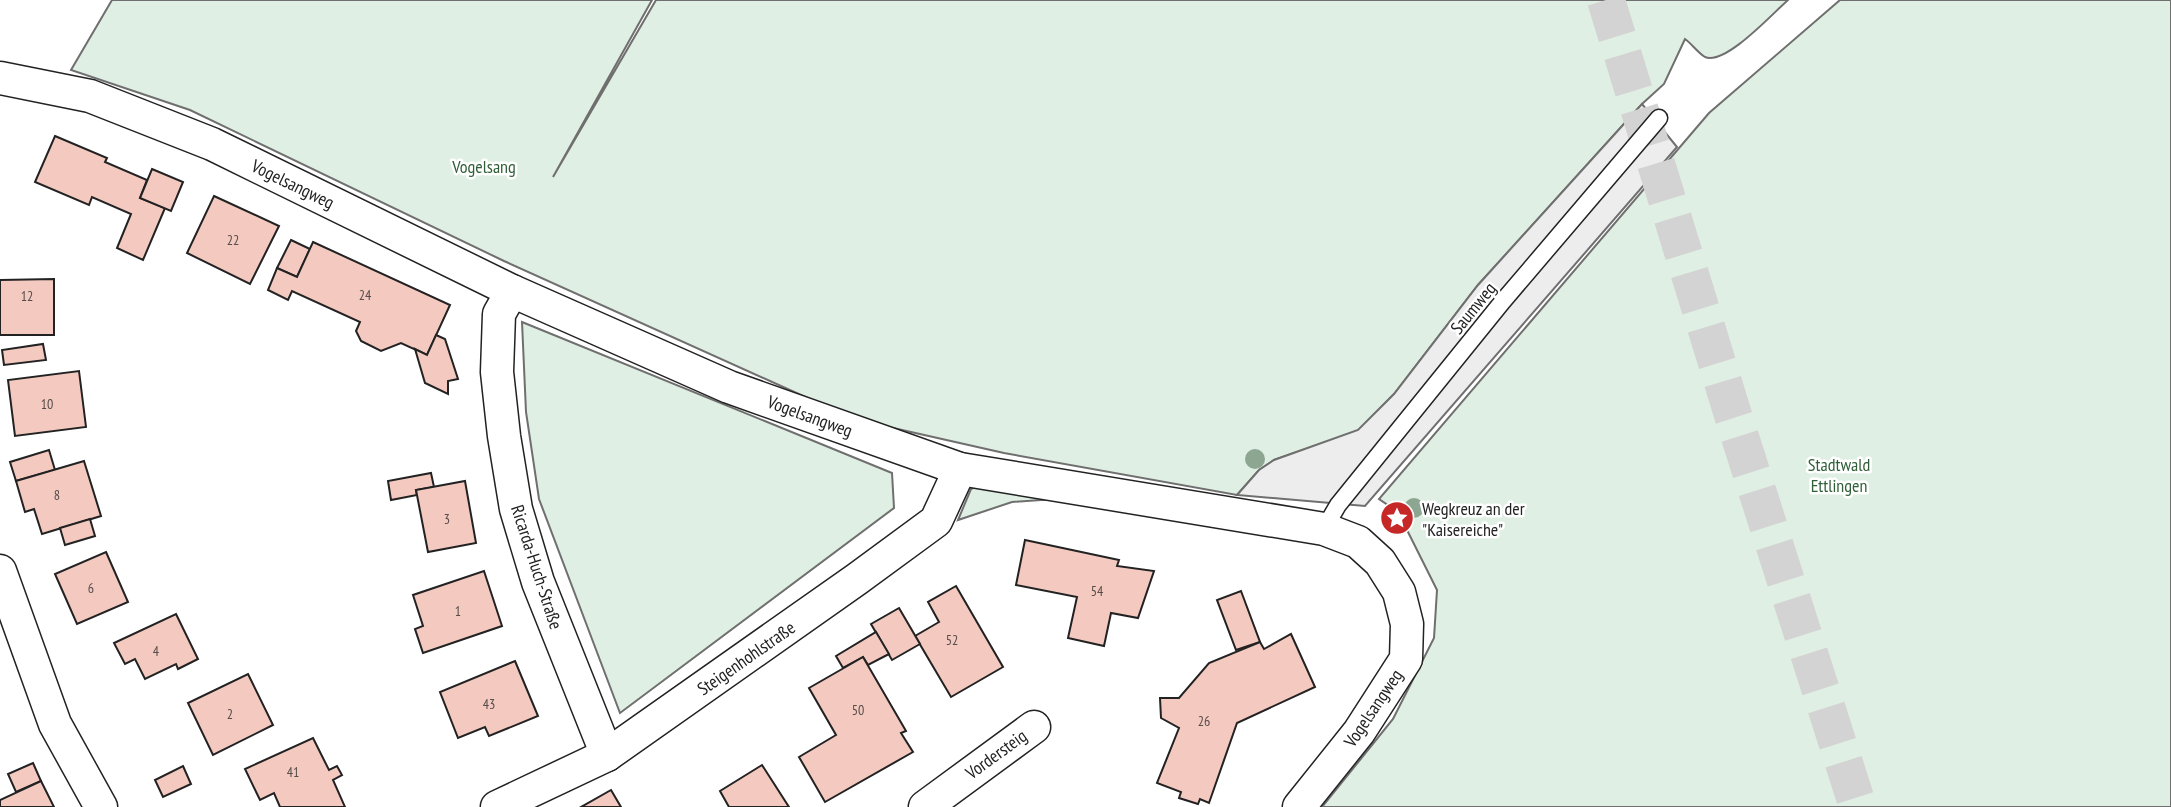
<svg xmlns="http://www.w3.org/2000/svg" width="2171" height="807" font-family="'PT Sans Narrow',sans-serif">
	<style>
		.green { fill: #e0efe3; stroke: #6f6f6f; stroke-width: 2 }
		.parking { fill: #ededed; stroke: #6f6f6f; stroke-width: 2 }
		.building { fill: #f3c9c0; stroke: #222; stroke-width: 2 }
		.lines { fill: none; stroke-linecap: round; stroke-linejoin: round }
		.primary-tunnel { stroke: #d3d3d3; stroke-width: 38; stroke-dasharray: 38 19; stroke-linecap: butt }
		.lane-casing { stroke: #222; stroke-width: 19 }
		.street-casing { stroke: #222; stroke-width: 35 }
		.lane { stroke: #fff; stroke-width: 16 }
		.street { stroke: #fff; stroke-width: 32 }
		.tree { fill: #8da692 }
		.labels { text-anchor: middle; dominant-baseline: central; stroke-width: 5; stroke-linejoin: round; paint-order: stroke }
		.number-label { font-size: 14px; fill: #564c4a }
		.park-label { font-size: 18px; fill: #2f5e38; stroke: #fff }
		.street-label { font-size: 18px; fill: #222; stroke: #fff }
		.poi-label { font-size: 18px; fill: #222; stroke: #fff; text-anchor: start }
	</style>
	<rect width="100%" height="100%" fill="#fff"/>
	<!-- green -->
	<g class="green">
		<path d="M112 0H652L553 177 656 0H1788C1773 13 1725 66 1705 57 1698 53 1691 43 1685 39L1664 84 1642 104 1478 285 1394 394 1358 431 1274 460 1259 470 1237 495 1004 453 880 425 832 409 504 261 190 110 71 70Z"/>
		<path d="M1840 0H2171V807H1322L1393 719 1434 638 1437 590 1398 512 1379 499 1709 113Z"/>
		<path d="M522 322 892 473 894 508 620 713 539 499 526 412Z"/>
		<path d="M985 482 1056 499 1012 502 958 520 971 489Z"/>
	</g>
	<!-- parking -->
	<path class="parking" d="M1642 104 1677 147 1365 506 1237 495 1259 470 1274 460 1358 430 1394 394 1478 285Z"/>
	<!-- building -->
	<g class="building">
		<path d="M55 136 107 158 105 162 147 180 140 198 165 208 143 260 117 248 131 214 92 197 89 205 35 182Z"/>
		<path d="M152 169 183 182 171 211 140 198Z"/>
		<path d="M214 196 279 226 250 284 187 253Z"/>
		<path d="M291 240 310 249 297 277 277 268Z"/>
		<path d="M313 242 450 305 427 355 401 343 381 351 361 341 356 331 360 322 292 291 288 300 268 290 277 268 297 277Z"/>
		<path d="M54 279V335H0V280Z"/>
		<path d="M436 335 445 339 458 379 448 381V394L425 383 415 349 427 355Z"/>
		<path d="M43 344 46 360 4 365 2 350Z"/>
		<path d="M79 371 86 427 15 436 8 380Z"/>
		<path d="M49 450 55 470 16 481 10 462Z"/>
		<path d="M84 461 101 516 42 534 34 509 25 512 16 481Z"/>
		<path d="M431 473 434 487 416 490 417 495 391 500 388 481Z"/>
		<path d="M465 481 476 543 428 552 416 490Z"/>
		<path d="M90 519 95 536 65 545 60 528Z"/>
		<path d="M1025 540 1119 560 1117 566 1154 571 1138 618 1111 613 1104 646 1068 638 1077 597 1016 585Z"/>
		<path d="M106 552 128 602 77 624 55 574Z"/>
		<path d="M484 571 502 626 423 653 415 629 423 626 413 595Z"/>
		<path d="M956 586 1003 667 951 697 915 636 939 622 928 602Z"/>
		<path d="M1241 591 1260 642 1236 650 1217 600Z"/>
		<path d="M899 608 920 644 892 660 871 624Z"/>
		<path d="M176 614 198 659 178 669 176 664 145 679 135 659 125 664 114 643Z"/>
		<path d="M876 632 889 654 868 665 863 657 843 668 836 656Z"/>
		<path d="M1291 634 1315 687 1237 723 1209 803 1200 799 1198 804 1179 798 1181 792 1157 783 1179 728 1161 718 1160 698H1179L1209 663 1260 642 1264 649Z"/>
		<path d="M863 657 906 731 901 733 913 752 825 802 799 757 836 735 809 688Z"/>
		<path d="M515 661 538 716 489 736 485 727 458 738 440 692Z"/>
		<path d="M248 674 273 725 213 755 188 703Z"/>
		<path d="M313 738 329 770 337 766 342 775 333 780 345 807H280L274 793 260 800 245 769Z"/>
		<path d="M33 763 41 781 16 792 8 774Z"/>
		<path d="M762 765 789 807H729L720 791Z"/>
		<path d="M183 766 191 784 163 797 155 780Z"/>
		<path d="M41 781 54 807H0V800Z"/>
		<path d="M611 790 621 807H581Z"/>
	</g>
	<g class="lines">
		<!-- primary-tunnel -->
		<path class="primary-tunnel" d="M1606 0 1733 415 1858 807"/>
		<!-- lane casing -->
		<g class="lane-casing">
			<path id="lane" d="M1324 529 1338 505 1503 301 1659 118"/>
		</g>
		<!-- street casing -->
		<g class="street-casing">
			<g id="street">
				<path d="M0 78 90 96 212 144 512 291 729 387 960 469 1324 529 1358 542 1380 562 1399 592 1407 624 1406 659 1359 732 1299 807"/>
				<path d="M512 291 499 314 497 372 504 436 516 509 538 582 607 755"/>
				<path d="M0 571 55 724 101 807"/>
				<path d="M497 807 607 755 857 579 936 521 960 469"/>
				<path d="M925 807 1034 727"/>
			</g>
		</g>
		<!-- lane -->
		<use href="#lane" class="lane"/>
		<!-- street -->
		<use href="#street" class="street"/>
	</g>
	<!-- trees -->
	<g class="tree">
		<circle cx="1255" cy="459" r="10"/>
		<circle cx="1414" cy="508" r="10"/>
	</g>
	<!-- icons -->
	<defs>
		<g id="sight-disc" transform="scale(1.75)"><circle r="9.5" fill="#c62828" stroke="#fff"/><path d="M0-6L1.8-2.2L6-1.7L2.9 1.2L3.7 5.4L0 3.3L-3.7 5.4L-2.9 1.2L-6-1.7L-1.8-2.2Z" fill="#fff"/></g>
	</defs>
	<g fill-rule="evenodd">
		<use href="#sight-disc" x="1397" y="518"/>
	</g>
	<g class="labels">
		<!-- number labels -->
		<g class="number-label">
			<text x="233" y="240">22</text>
			<text x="365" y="295">24</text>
			<text x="27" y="296">12</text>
			<text x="47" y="404">10</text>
			<text x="57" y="495">8</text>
			<text x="447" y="519">3</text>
			<text x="91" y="588">6</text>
			<text x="1097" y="591">54</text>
			<text x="458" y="611">1</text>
			<text x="952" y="640">52</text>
			<text x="156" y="651">4</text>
			<text x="489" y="704">43</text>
			<text x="858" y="710">50</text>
			<text x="230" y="714">2</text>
			<text x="1204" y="721">26</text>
			<text x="293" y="772">41</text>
		</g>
		<!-- park labels -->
		<g class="park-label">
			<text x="484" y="166">Vogelsang</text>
			<text x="1839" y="464">Stadtwald<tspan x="1839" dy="21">Ettlingen</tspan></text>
		</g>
		<!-- street labels -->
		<g class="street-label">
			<text transform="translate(293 184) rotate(26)">Vogelsangweg</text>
			<text transform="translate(1473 308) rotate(-51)">Saumweg</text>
			<text transform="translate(810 416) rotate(20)">Vogelsangweg</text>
			<text transform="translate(537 567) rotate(72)">Ricarda-Huch-Straße</text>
			<text transform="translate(746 658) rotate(-35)">Steigenhohlstraße</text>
			<text transform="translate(1373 708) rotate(-56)">Vogelsangweg</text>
			<text transform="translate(996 754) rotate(-36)">Vordersteig</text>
		</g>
		<!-- poi labels -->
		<g class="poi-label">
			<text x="1422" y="508">Wegkreuz an der<tspan x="1422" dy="21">"Kaisereiche"</tspan></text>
		</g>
	</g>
</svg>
